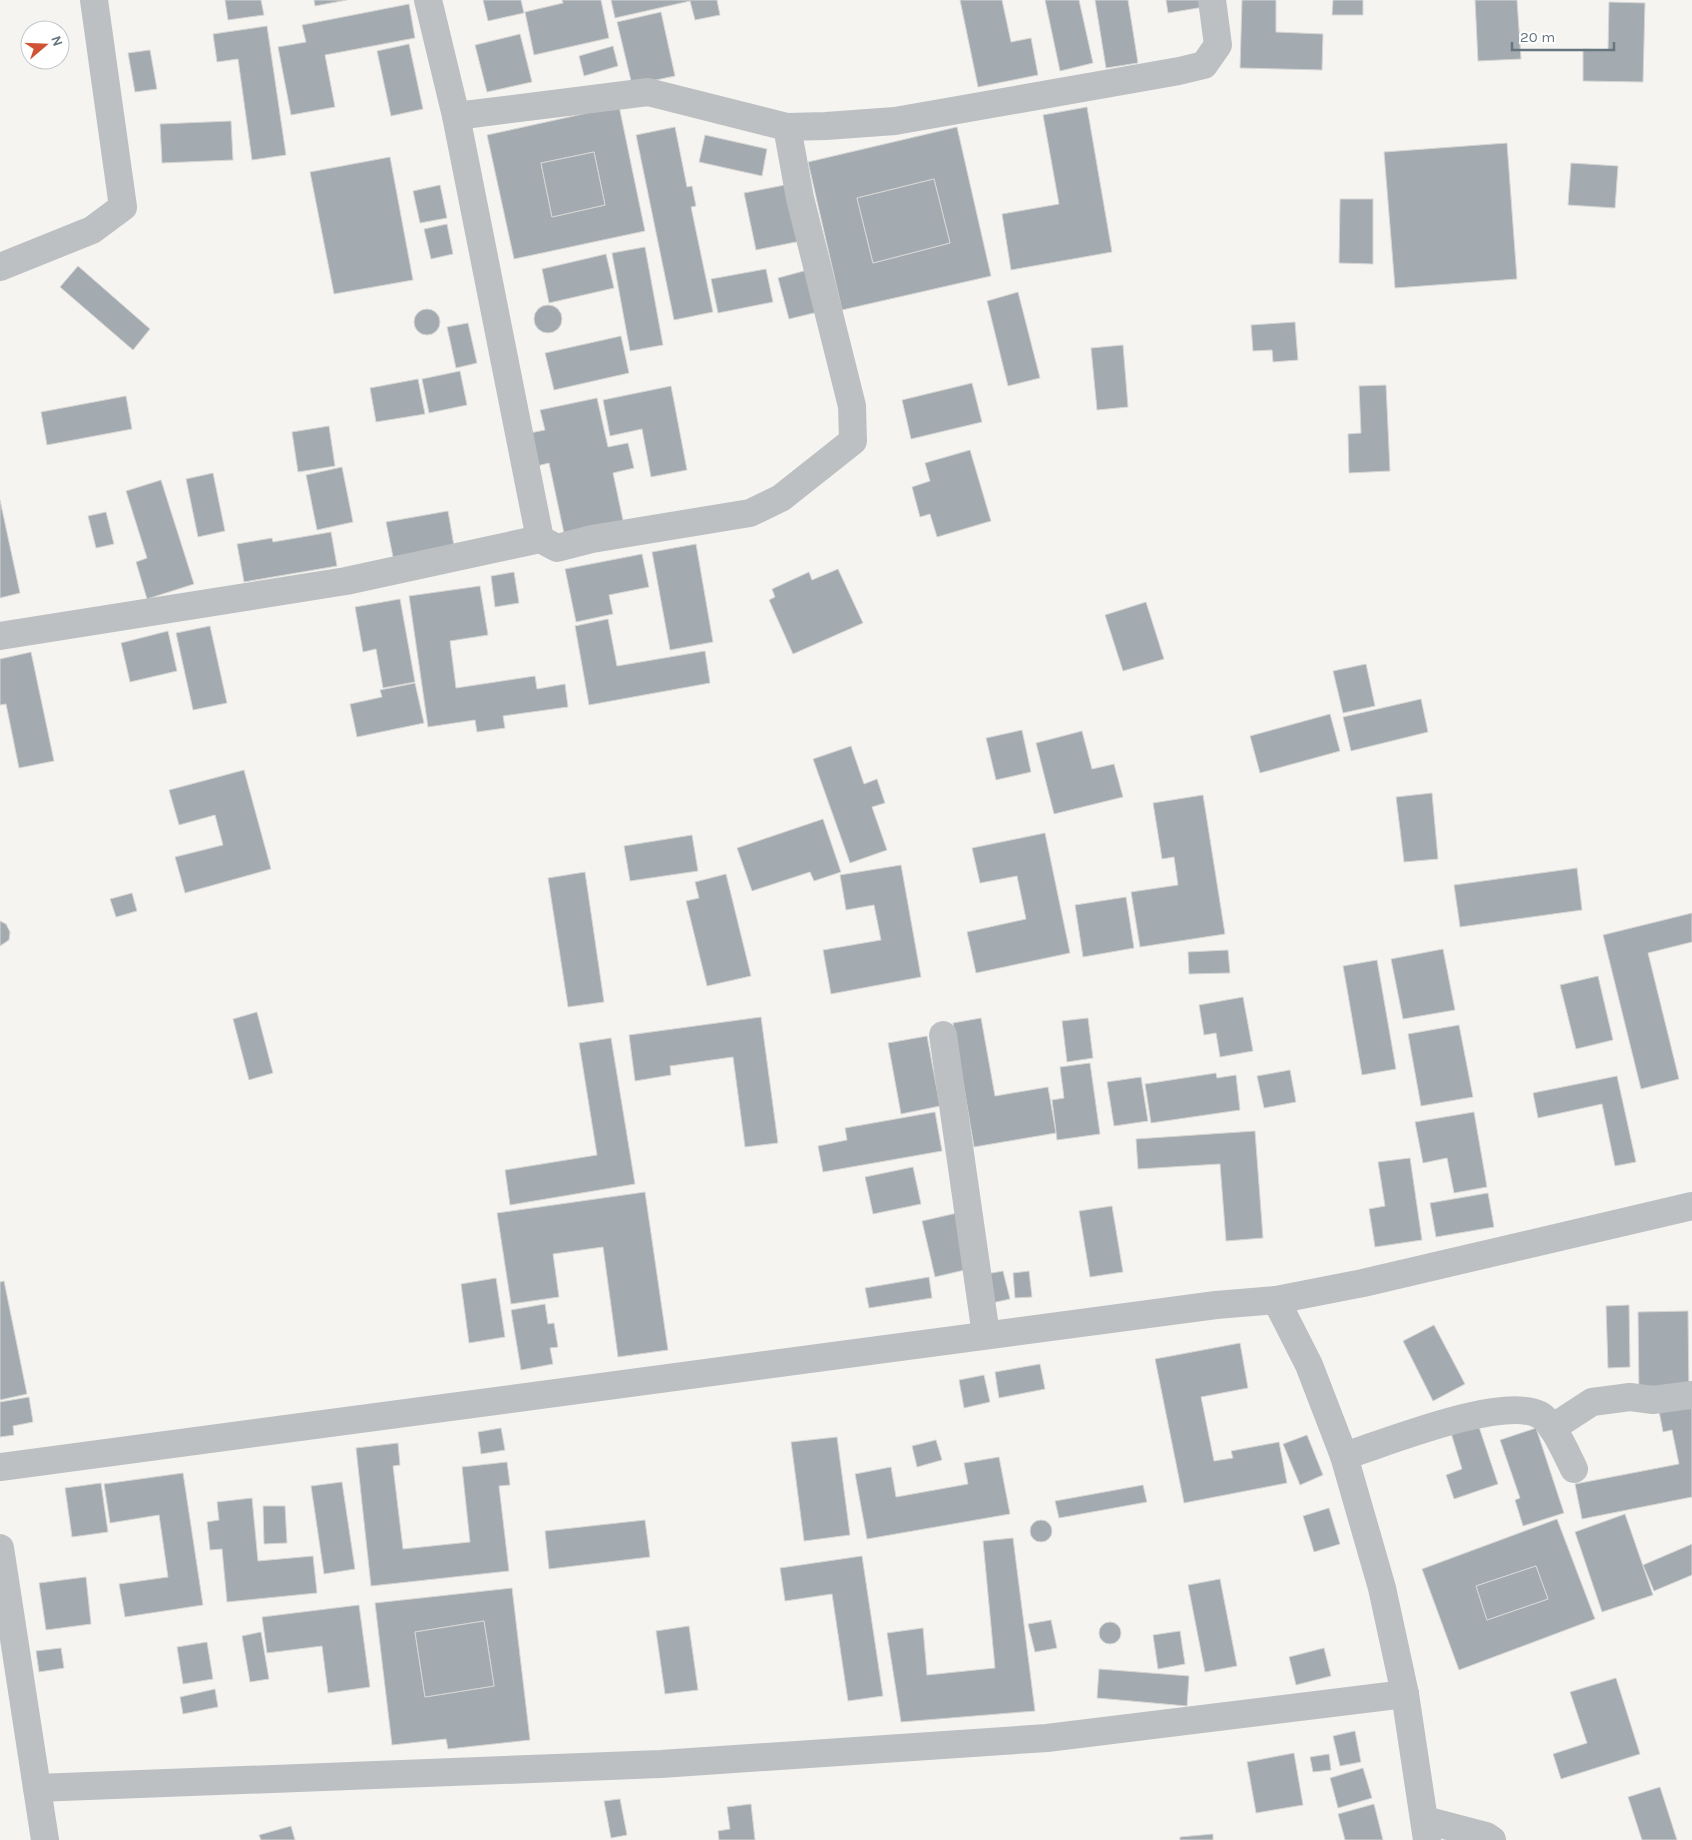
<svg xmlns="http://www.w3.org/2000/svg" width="1692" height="1840" font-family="Karla,sans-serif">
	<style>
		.building { fill: #a4abb0; stroke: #d6d6d4; fill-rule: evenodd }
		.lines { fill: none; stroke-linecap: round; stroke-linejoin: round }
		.minor { stroke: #bcc0c3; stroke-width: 28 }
	</style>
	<rect width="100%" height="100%" fill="#f5f4f1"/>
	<!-- building -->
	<g class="building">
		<path d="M225 0H261L264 15 228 20Z"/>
		<path d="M314 0H347L315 6Z"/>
		<path d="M483 0H521L524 13 488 21Z"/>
		<path d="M562 0H601L609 38 534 55 525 12 563 3Z"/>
		<path d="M611 0H717L720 15 695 20 690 1 615 18Z"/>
		<path d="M960 0H1002L1011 42 1031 38 1038 75 978 87Z"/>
		<path d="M1045 0H1079L1093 63 1060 71Z"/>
		<path d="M1095 0H1128L1138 63 1106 68Z"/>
		<path d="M1166 0H1203L1204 7 1168 13Z"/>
		<path d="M1242 0H1276V32L1323 34 1322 70 1240 68Z"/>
		<path d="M1333 0H1363V15H1332Z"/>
		<path d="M1475 0H1517L1521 59 1478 61Z"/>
		<path d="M1609 2 1645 3 1643 82 1583 81V49L1608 50Z"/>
		<path d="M409 4 415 38 325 55 335 107 291 115 278 47 306 42 302 25Z"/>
		<path d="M661 12 675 76 632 85 617 22Z"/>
		<path d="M267 26 286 155 252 160 238 59 217 62 213 34Z"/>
		<path d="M520 34 532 82 487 92 475 45Z"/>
		<path d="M409 44 423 109 391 116 377 51Z"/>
		<path d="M613 46 618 66 584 76 579 56Z"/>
		<path d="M150 50 157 89 135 92 128 53Z"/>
		<path d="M619 106 645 231 514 259 487 135ZM594 152 605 205 552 217 541 163Z"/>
		<path d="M1087 107 1112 252 1011 270 1002 214 1059 204 1043 115Z"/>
		<path d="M231 121 233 160 162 163 160 124Z"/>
		<path d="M675 127 687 187 692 186 696 206 691 207 713 312 674 320 636 135Z"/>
		<path d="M957 127 991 276 842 310 808 162ZM934 179 950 243 873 263 857 198Z"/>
		<path d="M705 135 767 149 762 176 699 162Z"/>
		<path d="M1507 143 1517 279 1395 288 1384 152Z"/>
		<path d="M594 152 605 205 552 217 541 163Z"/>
		<path d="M390 157 413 280 334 294 310 172Z"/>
		<path d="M1571 163 1618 166 1615 208 1568 205Z"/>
		<path d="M934 179 950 243 873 263 857 198Z"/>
		<path d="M795 183 806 240 756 250 744 193Z"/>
		<path d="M440 185 447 218 420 223 413 191Z"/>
		<path d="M1340 199H1373V264L1339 263Z"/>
		<path d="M447 224 453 254 431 259 424 229Z"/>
		<path d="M645 247 663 345 630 351 612 253Z"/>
		<path d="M606 254 614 288 549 303 542 269Z"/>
		<path d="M78 266 150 329 133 350 60 287Z"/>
		<path d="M766 269 773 302 718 313 711 279Z"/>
		<path d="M811 269 822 311 789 319 778 278Z"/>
		<path d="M1018 292 1040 378 1008 386 987 301Z"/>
		<circle cx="548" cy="319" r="14"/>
		<circle cx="427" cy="322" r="13"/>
		<path d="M1295 322 1298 360 1273 362 1272 350 1253 351 1251 325Z"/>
		<path d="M468 323 477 363 456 368 447 327Z"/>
		<path d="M621 336 629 373 554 390 545 353Z"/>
		<path d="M1123 345 1128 407 1097 410 1091 348Z"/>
		<path d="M460 371 467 405 429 413 422 379Z"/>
		<path d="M418 379 425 414 376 422 370 388Z"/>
		<path d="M972 383 982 422 911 439 902 400Z"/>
		<path d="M1386 385 1390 471 1349 473 1348 434 1361 433 1359 386Z"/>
		<path d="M671 386 687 470 651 477 642 429 610 436 603 400Z"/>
		<path d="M126 396 132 429 47 445 41 412Z"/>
		<path d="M597 398 608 447 628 443 634 468 613 473 624 525 565 538 549 463 537 466 530 433 545 430 540 410Z"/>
		<path d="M329 426 335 466 298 472 292 432Z"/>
		<path d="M970 450 991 521 937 537 930 514 920 517 912 487 930 481 925 463Z"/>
		<path d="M342 467 353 522 317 530 306 475Z"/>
		<path d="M213 473 225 531 198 537 186 479Z"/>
		<path d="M161 480 194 584 147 599 136 562 147 558 126 491Z"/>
		<path d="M0 500 20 593 0 598Z"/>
		<path d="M448 511 454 546 393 557 386 522Z"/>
		<path d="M106 512 114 544 96 548 88 516Z"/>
		<path d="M331 532 337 566 244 582 237 544 272 538 273 542Z"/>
		<path d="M696 544 713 642 670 650 652 552Z"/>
		<path d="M642 554 649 587 609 595 613 614 576 622 565 569Z"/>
		<path d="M838 569 863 623 793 654 769 600 775 597 772 589 809 572 812 580Z"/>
		<path d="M514 572 519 603 495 607 491 576Z"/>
		<path d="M480 586 488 635 450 641 456 688 535 676 537 689 565 684 568 707 503 716 505 728 477 732 475 720 428 727 409 596Z"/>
		<path d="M400 599 415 682 383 688 376 649 363 652 355 607Z"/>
		<path d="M1146 602 1164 659 1123 671 1105 615Z"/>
		<path d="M608 619 617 666 705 651 710 683 589 705 575 626Z"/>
		<path d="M210 626 227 703 193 710 176 633Z"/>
		<path d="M168 631 177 671 130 682 121 643Z"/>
		<path d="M31 652 54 761 19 768 6 704 0 705V659Z"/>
		<path d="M1366 664 1375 706 1343 713 1333 671Z"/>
		<path d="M415 683 424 723 357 737 350 704 382 697 380 690Z"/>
		<path d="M1421 699 1428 732 1351 751 1343 717Z"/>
		<path d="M1330 714 1340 751 1260 773 1250 736Z"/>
		<path d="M1022 730 1031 772 996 780 986 738Z"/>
		<path d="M1082 731 1092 769 1114 764 1123 797 1054 814 1036 743Z"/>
		<path d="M851 746 864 784 877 779 885 803 872 807 887 850 850 863 813 759Z"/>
		<path d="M244 770 271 869 185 893 175 857 223 845 215 815 179 825 169 790Z"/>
		<path d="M1432 793 1438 859 1404 862 1396 797Z"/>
		<path d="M1203 795 1225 934 1140 947 1131 892 1178 885 1174 857 1162 859 1153 803Z"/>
		<path d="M823 819 841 872 814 881 810 872 752 891 737 848Z"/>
		<path d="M1045 833 1070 953 976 973 967 932 1026 919 1017 876 980 883 972 848Z"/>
		<path d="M692 835 698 871 630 881 624 846Z"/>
		<path d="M901 865 921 977 831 994 823 950 881 940 874 905 846 910 840 875Z"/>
		<path d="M1577 868 1582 910 1460 927 1454 885Z"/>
		<path d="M585 872 604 1002 568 1007 548 878Z"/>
		<path d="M726 874 751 976 707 986 686 901 699 898 695 882Z"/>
		<path d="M132 893 137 911 116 917 110 899Z"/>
		<path d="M1126 897 1134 948 1083 957 1075 905Z"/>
		<path d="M1692 913V942L1648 953 1679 1079 1641 1089 1603 935Z"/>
		<path d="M0 921 6 924 10 932 9 940 0 946Z"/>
		<path d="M1443 949 1455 1010 1403 1019 1391 959Z"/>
		<path d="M1228 950 1230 973 1189 974 1188 952Z"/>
		<path d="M1377 960 1396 1069 1362 1075 1343 966Z"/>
		<path d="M1598 976 1613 1040 1576 1049 1560 985Z"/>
		<path d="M1243 997 1253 1051 1220 1057 1216 1033 1204 1035 1199 1005Z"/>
		<path d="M257 1012 273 1073 249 1080 233 1019Z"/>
		<path d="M761 1017 778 1143 745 1147 733 1057 670 1066 671 1075 635 1081 629 1035Z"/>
		<path d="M981 1018 995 1096 1048 1087 1056 1133 974 1147 953 1023Z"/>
		<path d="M1088 1018 1093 1058 1067 1062 1062 1021Z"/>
		<path d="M1459 1025 1473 1097 1421 1106 1408 1034Z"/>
		<path d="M927 1036 940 1106 901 1114 888 1043Z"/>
		<path d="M611 1038 635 1184 510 1205 505 1170 597 1155 579 1043Z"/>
		<path d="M1090 1063 1100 1134 1057 1140 1052 1100 1064 1098 1060 1067Z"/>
		<path d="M1290 1070 1296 1102 1264 1108 1257 1076Z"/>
		<path d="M1216 1073 1217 1078 1236 1075 1240 1110 1151 1123 1145 1084Z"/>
		<path d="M1617 1076 1636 1162 1615 1166 1602 1104 1538 1118 1533 1093Z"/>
		<path d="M1141 1077 1148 1121 1114 1126 1107 1082Z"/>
		<path d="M935 1112 942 1151 823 1172 818 1146 847 1140 845 1128Z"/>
		<path d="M1474 1112 1487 1187 1454 1193 1447 1158 1423 1163 1415 1122Z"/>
		<path d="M1255 1131 1263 1238 1226 1241 1220 1164 1138 1169 1136 1139Z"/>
		<path d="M1410 1158 1422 1240 1375 1247 1369 1209 1385 1206 1378 1162Z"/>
		<path d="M913 1167 921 1204 873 1214 865 1177Z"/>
		<path d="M645 1192 668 1350 618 1357 603 1247 553 1254 559 1297 511 1304 497 1213Z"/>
		<path d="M1488 1193 1494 1227 1436 1237 1430 1203Z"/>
		<path d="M1112 1206 1123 1272 1090 1277 1079 1211Z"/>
		<path d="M957 1213 969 1269 935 1277 922 1221Z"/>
		<path d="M1003 1271 1010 1299 992 1303 986 1274Z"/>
		<path d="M1029 1271 1032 1297 1015 1298 1013 1273Z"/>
		<path d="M929 1277 932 1298 869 1308 865 1288Z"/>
		<path d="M496 1278 505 1337 469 1343 461 1284Z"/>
		<path d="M4 1281 27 1394 0 1400V1282Z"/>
		<path d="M545 1304 548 1324 554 1323 558 1347 550 1348 553 1364 521 1370 511 1310Z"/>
		<path d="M1629 1305 1630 1367 1608 1368 1606 1306Z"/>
		<path d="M1688 1311 1689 1393 1639 1394 1638 1312Z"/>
		<path d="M1434 1325 1465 1384 1433 1401 1403 1341Z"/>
		<path d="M1240 1343 1248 1388 1201 1397 1214 1461 1233 1458 1231 1451 1279 1442 1287 1483 1184 1503 1155 1359Z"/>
		<path d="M1040 1364 1045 1389 999 1398 995 1372Z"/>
		<path d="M984 1375 990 1402 964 1408 959 1380Z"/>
		<path d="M29 1397 33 1422 13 1426 14 1435 0 1437V1402Z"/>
		<path d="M1692 1400V1497L1582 1519 1575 1484 1679 1464 1672 1430 1663 1432 1658 1406Z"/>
		<path d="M1478 1424 1498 1484 1454 1499 1446 1475 1462 1469 1451 1433Z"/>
		<path d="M501 1428 505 1450 481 1454 478 1432Z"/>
		<path d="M1536 1428 1564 1513 1523 1526 1515 1500 1520 1498 1500 1440Z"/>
		<path d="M1307 1435 1323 1475 1300 1485 1283 1444Z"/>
		<path d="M837 1437 850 1535 804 1541 791 1442Z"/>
		<path d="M936 1440 942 1460 917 1467 912 1446Z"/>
		<path d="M398 1443 400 1465 393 1466 403 1549 470 1542 462 1467 507 1462 510 1485 499 1486 509 1571 371 1586 356 1448Z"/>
		<path d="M999 1457 1010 1514 867 1539 855 1474 891 1467 896 1497 968 1484 964 1463Z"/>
		<path d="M183 1473 203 1605 125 1617 119 1584 168 1577 159 1515 110 1523 104 1484Z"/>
		<path d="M342 1482 355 1569 324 1574 311 1486Z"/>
		<path d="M101 1483 108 1532 72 1537 65 1488Z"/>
		<path d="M1143 1485 1147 1502 1059 1518 1055 1501Z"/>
		<path d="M252 1498 258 1561 313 1556 317 1593 227 1602 222 1549 210 1550 207 1522 219 1520 217 1502Z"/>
		<path d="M263 1506H285L287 1543 264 1544Z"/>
		<path d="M1329 1508 1340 1544 1314 1552 1303 1516Z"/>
		<path d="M1625 1514 1653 1595 1602 1612 1575 1532Z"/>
		<path d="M1557 1519 1595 1619 1459 1670 1422 1569ZM1536 1566 1548 1599 1487 1620 1476 1586Z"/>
		<circle cx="1041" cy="1531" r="11"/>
		<path d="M645 1520 650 1557 549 1569 545 1531Z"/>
		<path d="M1013 1538 1035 1711 901 1722 887 1633 923 1628 927 1675 995 1668 983 1541Z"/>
		<path d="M1692 1544V1575L1654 1591 1643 1565Z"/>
		<path d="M862 1556 883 1696 848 1701 832 1594 785 1601 780 1568Z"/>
		<path d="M1536 1566 1548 1599 1487 1620 1476 1586Z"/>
		<path d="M86 1577 91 1624 46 1630 39 1583Z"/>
		<path d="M1220 1579 1237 1666 1205 1672 1188 1585Z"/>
		<path d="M512 1588 530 1740 448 1749 446 1739 392 1745 375 1603ZM484 1621 494 1686 425 1697 415 1632Z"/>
		<path d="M359 1605 370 1687 328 1693 322 1646 267 1653 262 1617Z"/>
		<path d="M1051 1620 1057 1648 1035 1652 1028 1624Z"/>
		<path d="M484 1621 494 1686 425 1697 415 1632Z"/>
		<circle cx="1110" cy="1633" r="11"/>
		<path d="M689 1626 698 1690 665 1694 656 1631Z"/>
		<path d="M1180 1631 1185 1664 1158 1669 1153 1635Z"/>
		<path d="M261 1632 269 1679 250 1682 242 1636Z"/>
		<path d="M207 1642 213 1679 183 1684 177 1647Z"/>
		<path d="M61 1648 64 1668 39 1672 36 1651Z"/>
		<path d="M1324 1648 1331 1676 1296 1685 1289 1657Z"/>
		<path d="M1099 1669 1189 1676 1187 1706 1097 1698Z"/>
		<path d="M1616 1678 1640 1754 1561 1779 1553 1754 1587 1743 1570 1692Z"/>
		<path d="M215 1689 218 1707 183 1714 180 1697Z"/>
		<path d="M1355 1731 1361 1762 1340 1766 1333 1736Z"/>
		<path d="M1294 1753 1303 1805 1256 1813 1247 1762Z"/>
		<path d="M1329 1754 1331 1770 1313 1772 1310 1757Z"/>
		<path d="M1363 1768 1372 1798 1338 1808 1330 1778Z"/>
		<path d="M1660 1787 1677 1840H1642L1628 1797Z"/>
		<path d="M620 1799 627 1835 611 1838 604 1801Z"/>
		<path d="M751 1804 755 1840H719L718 1831 730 1829 727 1807Z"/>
		<path d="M1374 1804 1383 1840H1345L1338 1814Z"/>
		<path d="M291 1826 295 1840H261L259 1835Z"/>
		<path d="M1213 1834V1840H1180V1837Z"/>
	</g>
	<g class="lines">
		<!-- minor -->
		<g class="minor">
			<path d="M428 0 456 116 540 539 557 548 592 539 750 513 781 498 853 441 852 406 800 198 787 127"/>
			<path d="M456 116 648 92 787 127 826 126 895 121 1179 71 1204 65 1218 45 1212 0"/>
			<path d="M0 267 92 230 123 207 94 0"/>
			<path d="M0 636 346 581 540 539"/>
			<path d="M943 1035 986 1335"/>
			<path d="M1276 1300 1363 1283 1692 1206"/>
			<path d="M1552 1428 1592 1402 1630 1397 1653 1400 1692 1395"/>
			<path d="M1344 1456C1386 1443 1502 1395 1540 1415 1553 1422 1567 1455 1574 1469"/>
			<path d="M0 1467 1216 1305 1276 1300 1309 1365 1344 1456 1382 1588 1405 1694 1427 1840"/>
			<path d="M0 1548 45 1840"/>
			<path d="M37 1788 661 1764 1047 1738 1405 1694"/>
			<path d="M1425 1820 1486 1836 1492 1840"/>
		</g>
	</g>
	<!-- north arrow -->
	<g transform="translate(45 45) rotate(71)"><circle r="24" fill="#ffffff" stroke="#c2c8cc"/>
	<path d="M0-4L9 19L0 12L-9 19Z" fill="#d15335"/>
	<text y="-8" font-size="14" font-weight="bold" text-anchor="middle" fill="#67757f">N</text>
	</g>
	<!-- scale -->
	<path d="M1512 42v8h102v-8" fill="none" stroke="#67757f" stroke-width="2.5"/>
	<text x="1520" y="42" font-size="15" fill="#67757f" stroke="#ffffff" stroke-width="4" paint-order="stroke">20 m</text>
</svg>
